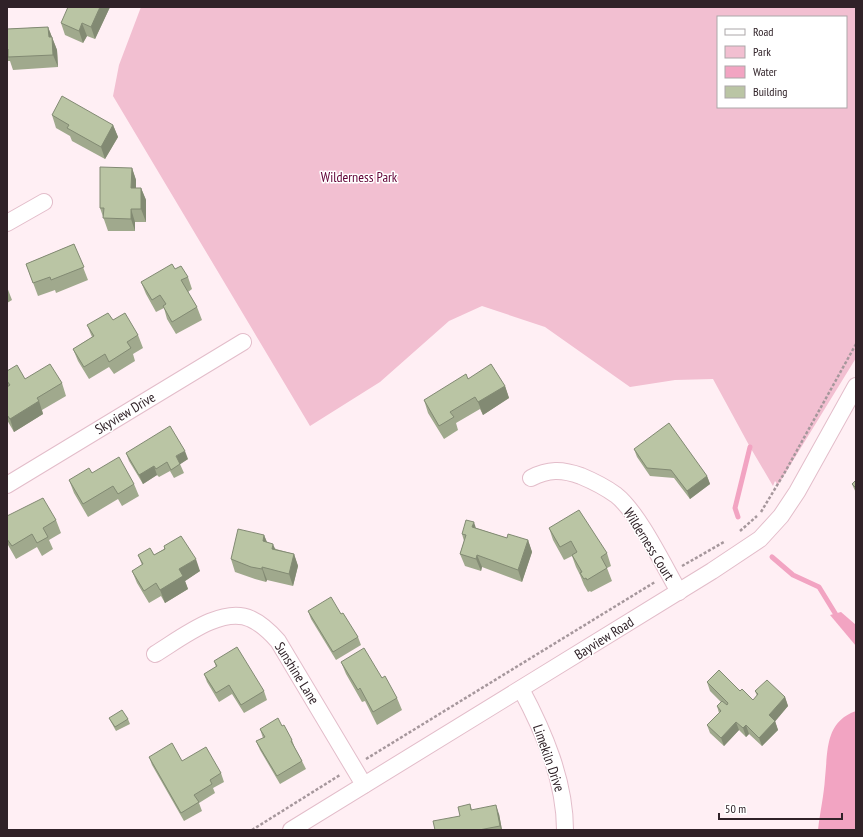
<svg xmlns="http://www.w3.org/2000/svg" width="863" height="837" font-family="'PT Sans Narrow',sans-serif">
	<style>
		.green { fill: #f2bfd1; fill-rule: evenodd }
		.water { fill: #f2a4c2 }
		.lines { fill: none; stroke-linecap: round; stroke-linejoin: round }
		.stream { stroke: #f2a4c2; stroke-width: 5 }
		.minor-casing { stroke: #e3bdca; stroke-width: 18 }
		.path { stroke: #a6979c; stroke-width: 2.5; stroke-dasharray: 3 2; stroke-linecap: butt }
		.minor { stroke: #fff; stroke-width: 16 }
		.wall { fill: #a0a98d }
		.shaded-wall { fill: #828a73 }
		.building { fill: #bac5a4; stroke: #828a73 }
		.labels { text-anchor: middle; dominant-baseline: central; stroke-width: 3; stroke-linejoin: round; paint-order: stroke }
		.park-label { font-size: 14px; fill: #610337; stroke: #fff }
		.street-label { font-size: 14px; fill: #302228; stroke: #fff }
	</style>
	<rect width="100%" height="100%" fill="#ffeff4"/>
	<!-- green -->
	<path class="green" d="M141 7H856V358L778 485 775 481 773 486 750 447 713 379 675 380 630 387 545 327 482 306 449 321 380 382 310 426 113 96 119 65ZM718 17H846V107H718Z"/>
	<!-- water -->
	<g class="water">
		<path d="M841 612 856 625V646L830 615Z"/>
		<path d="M856 711V830H818C820 812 824 795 825 778 828 750 825 722 856 711Z"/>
	</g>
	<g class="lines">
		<!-- stream -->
		<g class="stream">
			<path d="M738 517 735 508 750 447"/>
			<path d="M772 557 793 575 819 587 838 618"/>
		</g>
		<!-- minor casing -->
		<g class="minor-casing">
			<g id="minor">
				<path d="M7 223 44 202"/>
				<path d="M531 478C548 469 562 469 581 476 593 481 605 487 616 495 638 512 664 566 679 592"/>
				<path d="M7 485 243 342"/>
				<path d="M155 654C180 639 222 605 251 619 262 624 270 632 278 641L364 785"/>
				<path d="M521 689C544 732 565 781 565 830"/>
				<path d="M291 830 712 571 760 539 781 516 797 492 856 386"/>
			</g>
		</g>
		<!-- path -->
		<g class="path">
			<path d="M761 512 785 472 856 344"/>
			<path d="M740 531 757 516"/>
			<path d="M682 566 724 542"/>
			<path d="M366 759 655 582"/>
			<path d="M252 830 340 775"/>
		</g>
		<!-- minor -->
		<use href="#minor" class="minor"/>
	</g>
	<!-- wall -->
	<g class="wall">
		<path d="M110 7 95 39 87 36 83 43 65 35 61 23Z"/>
		<path d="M48 27 57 50 58 67 13 70 10 61H7V29Z"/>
		<path d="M52 115 113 125 118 137 105 159 72 141 70 136 56 128Z"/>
		<path d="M132 168 136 180V188H141L146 200V222H135V231H108L100 208Z"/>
		<path d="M74 244 88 280 56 293 55 290 38 296 26 264Z"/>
		<path d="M175 269 188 277 192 289 188 292 197 307 202 320 176 334 167 319 164 308 156 312 146 294 141 282Z"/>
		<path d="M7 287 12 300 7 303Z"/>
		<path d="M113 320 138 335 143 348 133 354 135 361 114 374 109 367 89 379 78 361 73 349 92 337 87 325Z"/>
		<path d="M7 371 25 379 62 383 66 396 42 410 43 414 14 432 7 420V387H8L7 385Z"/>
		<path d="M468 379 505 386 509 398 483 415 480 409 456 423 458 430 444 439 428 413 424 400Z"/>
		<path d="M634 449 707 476 710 484 690 499 674 478 650 476 637 457Z"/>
		<path d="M126 453 188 459 180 464 184 473 174 478 170 471 159 477 157 475 143 484 129 461Z"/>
		<path d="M92 473 134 484 139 496 122 506 118 499 88 517 74 493 69 480Z"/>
		<path d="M856 480V493L852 484Z"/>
		<path d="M7 516 56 520 61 533 49 540 53 549 42 556 37 547 16 559 8 545 7 546Z"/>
		<path d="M476 528 507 538 528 540 532 552 522 582 482 567 481 571 465 566 460 554 464 541 462 534Z"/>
		<path d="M549 528 607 553 611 566 607 568 612 581 591 592 590 591 588 592 584 585 580 575 576 567 572 556 564 560 553 540Z"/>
		<path d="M264 535 267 542 276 549 294 554 298 566 293 586 267 580 266 582 255 579 235 572 231 559Z"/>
		<path d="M164 546 200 571 185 581 188 589 165 603 161 596 149 603 137 583 132 571 142 565 138 555H154L164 549Z"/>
		<path d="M308 611 341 614 358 637 361 645 336 660 311 619Z"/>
		<path d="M214 661 264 691 267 700 244 713 232 694 219 702 207 682 204 674 216 667Z"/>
		<path d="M341 662 397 698 402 710 377 725 365 701 362 702 346 674Z"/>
		<path d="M707 682 753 700 757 696 755 691 785 697 788 706 775 721 778 730 762 746 749 734 746 737 739 730 724 746 710 733 707 725 719 713 717 706 721 702 710 691Z"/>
		<path d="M109 718 128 719 130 724 116 731 111 722Z"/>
		<path d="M282 726 292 740 295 748 302 761 306 769 280 784 260 750 256 741 263 738 260 729Z"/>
		<path d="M149 757 182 761 221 773 224 782 213 788 215 793 199 803 202 811 184 821 152 765Z"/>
		<path d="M470 804 472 810 499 814 502 830H435L460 816Z"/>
	</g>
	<!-- shaded-wall -->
	<g class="shaded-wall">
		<path d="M100 7H110L95 39 91 27Z"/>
		<path d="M82 23 87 36 83 43 79 31Z"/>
		<path d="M48 27 57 50 58 67 53 55 49 37Z"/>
		<path d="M113 125 118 137 105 159 101 147Z"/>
		<path d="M132 168 136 180V200L131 188Z"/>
		<path d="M141 188 146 200V222L141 209Z"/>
		<path d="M131 209 135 222V231L131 219Z"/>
		<path d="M505 386 509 398 483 415 478 402Z"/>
		<path d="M39 401 43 414 14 432 10 419Z"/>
		<path d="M185 451 188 459 179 465 176 456Z"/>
		<path d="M154 466 157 475 143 484 139 475Z"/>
		<path d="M707 476 710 484 690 499 687 491Z"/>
		<path d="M474 522 478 535 472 527Z"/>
		<path d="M264 535 269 548 263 541Z"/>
		<path d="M528 540 532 552 522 582 518 570Z"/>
		<path d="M273 544 278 556 272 549Z"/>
		<path d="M294 554 298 566 293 586 289 574Z"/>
		<path d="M477 555 482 567 481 571 476 559Z"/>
		<path d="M196 559 200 571 185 581 188 589 165 603 160 590 179 569Z"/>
		<path d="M262 567 267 580 266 582 262 569Z"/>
		<path d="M785 697 788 706 773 724 769 715Z"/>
		<path d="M775 721 778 730 762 746 759 738Z"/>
		<path d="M736 722 739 730 724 746 721 738Z"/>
		<path d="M746 725 749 734 746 737 743 728Z"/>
		<path d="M496 805 499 814 502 830H501L500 826Z"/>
	</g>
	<!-- building -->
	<g class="building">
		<path d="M68 7H100L91 27 82 23 79 31 61 23Z"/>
		<path d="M48 27 49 37H52L53 55 8 57V49H7V29Z"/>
		<path d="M62 96 113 125 101 147 67 128 69 125 52 115Z"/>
		<path d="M100 167 132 168 131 188H141V209H131V219L103 218 104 208H100Z"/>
		<path d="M74 244 84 267 51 280 50 277 33 283 26 264Z"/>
		<path d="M172 264 175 269 181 266 188 277 181 280 197 307 172 322 163 306 166 304 160 295 152 300 141 282Z"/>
		<path d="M108 313 113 320 125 313 138 335 127 342 131 348 109 362 105 354 84 367 73 349 94 336 87 325Z"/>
		<path d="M50 364 62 383 37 398 39 401 10 419 7 415V387L10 385 7 381V371L17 365 25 379Z"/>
		<path d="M491 364 505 386 478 402 475 397 450 412 454 417 439 426 424 400 466 374 468 379Z"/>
		<path d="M669 423 707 476 687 491 671 470 647 468 634 449Z"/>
		<path d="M170 426 185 451 176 456 180 464 171 470 167 462 156 469 154 466 139 475 126 453Z"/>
		<path d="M119 457 134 484 118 494 113 486 83 504 69 480 89 468 92 473Z"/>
		<path d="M856 480V488L852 484Z"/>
		<path d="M43 498 56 520 43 528 48 537 37 543 32 534 12 546 7 539V516Z"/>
		<path d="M579 510 607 553 601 557 607 568 587 580 586 578 584 579 580 573 582 572 572 555 577 552 571 541 560 547 549 528Z"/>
		<path d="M466 520 474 522 472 527 507 538 508 534 528 540 518 570 477 555 476 559 460 554 466 535 462 534Z"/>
		<path d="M238 529 264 535 263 541 273 544 272 549 294 554 289 574 262 567V569L251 567 231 559Z"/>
		<path d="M181 536 196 559 179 569 183 576 160 590 156 583 144 591 132 571 143 564 138 555 150 548 154 555 165 549 164 546Z"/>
		<path d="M331 597 341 614 343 613 358 637 333 652 308 611Z"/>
		<path d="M237 647 264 691 241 705 229 685 216 693 204 674 217 666 214 661Z"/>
		<path d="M364 648 382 678 385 676 397 698 373 712 360 688 358 690 341 662Z"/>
		<path d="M719 670 740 691 742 689 753 700 758 694 755 691 767 680 785 697 769 715 775 721 759 738 746 725 743 728 736 722 721 738 707 725 721 711 717 706 722 701 727 705 728 703 707 682Z"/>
		<path d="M122 710 128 719 115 727 109 718Z"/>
		<path d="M278 718 282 726 284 725 292 740 291 741 302 761 277 776 256 741 265 737 260 729Z"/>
		<path d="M172 743 182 761 206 747 221 773 210 780 212 784 194 795 199 802 181 813 149 757Z"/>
		<path d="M470 804 471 810 496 805 500 826 479 830H435L433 821 460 816 458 807Z"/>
	</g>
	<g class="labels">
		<!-- park labels -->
		<g class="park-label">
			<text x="359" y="177">Wilderness Park</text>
		</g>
		<!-- street labels -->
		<g class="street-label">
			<text transform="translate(125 413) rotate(-31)">Skyview Drive</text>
			<text transform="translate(649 544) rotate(58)">Wilderness Court</text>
			<text transform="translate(604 638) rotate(-32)">Bayview Road</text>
			<text transform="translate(297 673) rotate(58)">Sunshine Lane</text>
			<text transform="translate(549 758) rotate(71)">Limekiln Drive</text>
		</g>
	</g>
	<!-- border -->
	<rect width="863" height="837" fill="none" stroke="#302228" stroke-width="16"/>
	<!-- legend -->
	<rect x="717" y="16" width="130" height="92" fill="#ffffff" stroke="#aca7a9"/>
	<rect x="725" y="29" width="20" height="6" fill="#ffffff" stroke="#aca7a9"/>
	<text x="753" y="36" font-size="12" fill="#302228">Road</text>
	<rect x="725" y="46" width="20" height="12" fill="#f2bfd1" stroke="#aca7a9"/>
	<text x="753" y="56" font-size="12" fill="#302228">Park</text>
	<rect x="725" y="66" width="20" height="12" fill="#f2a4c2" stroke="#aca7a9"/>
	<text x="753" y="76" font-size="12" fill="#302228">Water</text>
	<rect x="725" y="86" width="20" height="12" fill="#bac5a4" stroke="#aca7a9"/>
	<text x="753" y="96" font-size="12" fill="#302228">Building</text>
	<!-- scale -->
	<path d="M719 813v6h123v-6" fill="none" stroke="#302228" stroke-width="2"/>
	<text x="725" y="813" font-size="12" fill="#302228" stroke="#ffffff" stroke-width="3" paint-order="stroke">50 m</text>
</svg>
